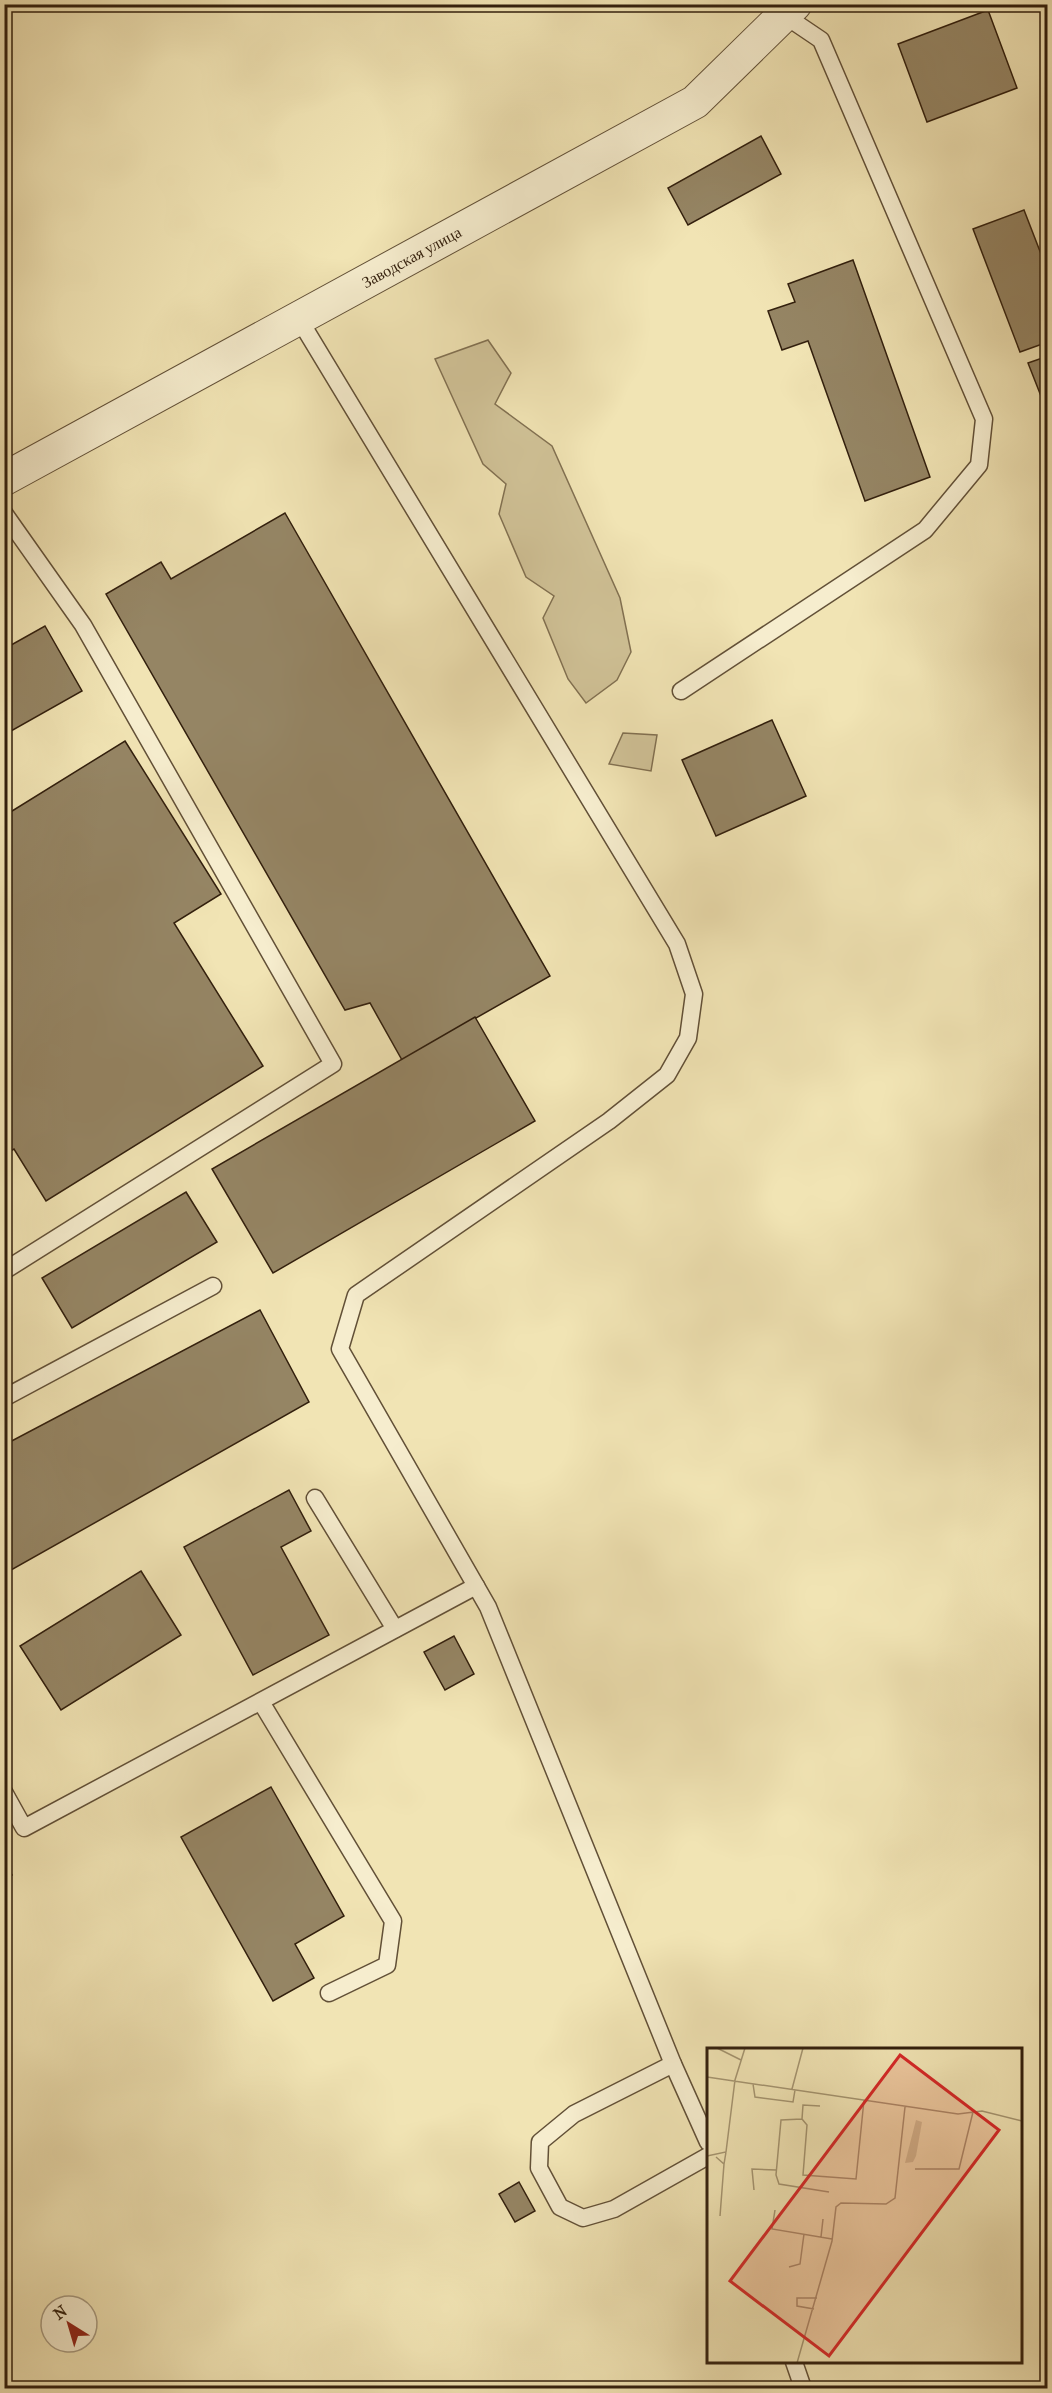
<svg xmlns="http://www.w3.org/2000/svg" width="1052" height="2393" font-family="'IM FELL French Canon',serif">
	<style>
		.green { fill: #d1c398; stroke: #827152; stroke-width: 1.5 }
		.building { fill: #958564; stroke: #321f0d; stroke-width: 1.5 }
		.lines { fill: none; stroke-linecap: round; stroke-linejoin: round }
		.lane-casing { stroke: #625037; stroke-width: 19 }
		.street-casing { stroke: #625037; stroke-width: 35 }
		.lane { stroke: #f6edce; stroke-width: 16 }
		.street { stroke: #f6edce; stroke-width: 33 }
		.labels { text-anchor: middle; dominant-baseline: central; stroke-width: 6; stroke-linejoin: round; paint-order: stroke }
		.street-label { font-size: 16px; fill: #321f0d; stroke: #f6edce }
		.inset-road { fill: none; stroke: #a59571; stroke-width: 1.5 }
		.view { fill: #d62828; fill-opacity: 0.15; stroke: #d62828; stroke-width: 3 }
		.inset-edge { fill: none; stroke: #321f0d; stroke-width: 3 }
	</style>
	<rect width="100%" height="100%" fill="#f1e4b4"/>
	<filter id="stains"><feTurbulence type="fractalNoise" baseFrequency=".00333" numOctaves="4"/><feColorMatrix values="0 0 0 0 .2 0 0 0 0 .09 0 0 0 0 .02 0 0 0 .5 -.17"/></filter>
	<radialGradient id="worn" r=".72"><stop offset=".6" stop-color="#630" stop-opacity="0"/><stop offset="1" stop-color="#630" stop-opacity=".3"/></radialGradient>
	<!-- green -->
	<g class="green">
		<path d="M488 340 511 373 495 404 552 446 620 598 631 652 617 680 586 703 568 679 543 618 554 596 526 577 499 514 506 484 483 464 435 359Z"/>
		<path d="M623 733 657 735 651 771 609 764Z"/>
	</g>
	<!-- building -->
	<g class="building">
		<path d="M988 10 1017 88 927 122 898 44Z"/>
		<path d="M761 136 781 174 688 225 668 188Z"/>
		<path d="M1024 210 1048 272V342L1020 352 973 229Z"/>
		<path d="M853 260 930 477 865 501 808 341 782 350 768 311 795 302 788 284Z"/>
		<path d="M1048 356V414L1028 363Z"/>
		<path d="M285 513 550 976 402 1060 370 1003 345 1010 106 594 161 562 171 579Z"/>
		<path d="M45 626 82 691 4 735V649Z"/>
		<path d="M772 720 806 796 716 836 682 760Z"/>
		<path d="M125 741 221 894 174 923 263 1066 46 1201 14 1149 4 1155V816Z"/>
		<path d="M475 1017 535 1121 273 1273 212 1169Z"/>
		<path d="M186 1192 217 1242 72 1328 42 1278Z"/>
		<path d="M260 1310 309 1402 4 1574V1445Z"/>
		<path d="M289 1490 311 1531 281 1547 329 1635 253 1675 184 1547Z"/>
		<path d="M141 1571 181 1635 61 1710 20 1646Z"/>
		<path d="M454 1636 474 1674 445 1690 424 1652Z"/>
		<path d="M271 1787 344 1916 295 1944 314 1978 273 2001 181 1837Z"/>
		<path d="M4 1862 12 1875 4 1879Z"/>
		<path d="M519 2182 535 2211 515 2222 499 2194Z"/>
	</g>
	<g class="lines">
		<!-- lane casing -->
		<g class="lane-casing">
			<g id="lane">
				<path d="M299 319 677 944 694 994 688 1038 667 1075 609 1121 356 1295 340 1349 488 1607 673 2064 708 2142"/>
				<path d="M4 513 83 625 333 1064 4 1271"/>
				<path d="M681 691 925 530 979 465 984 419 821 40 784 15"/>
				<path d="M4 1398 213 1286"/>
				<path d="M315 1498 395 1629"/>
				<path d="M261 1702 393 1921 387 1965 329 1993"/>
				<path d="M4 1792 24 1828 476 1586"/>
				<path d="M673 2064 574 2114 540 2142 539 2168 560 2207 583 2218 614 2209 708 2156"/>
				<path d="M794 2362 803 2388"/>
			</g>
		</g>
		<!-- street casing -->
		<g class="street-casing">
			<g id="street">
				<path id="s1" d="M4 479 695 102 795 4"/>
			</g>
		</g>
		<!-- lane -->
		<use href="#lane" class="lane"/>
		<!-- street -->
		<use href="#street" class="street"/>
	</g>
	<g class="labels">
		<!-- street labels -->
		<g class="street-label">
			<text stroke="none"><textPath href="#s1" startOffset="464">Заводская улица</textPath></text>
		</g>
	</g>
	<!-- overview -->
	<g transform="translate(707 2048)">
		<rect width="315" height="315" fill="#f1e4b4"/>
		<path d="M209 72 215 74 209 108 206 114 198 115Z" fill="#d1c398"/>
		<path class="inset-road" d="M10 0 34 12M0 29 251 66 275 63 315 73M46 36 48 49 86 54 88 42M85 41 96 0M113 58 96 57 95 71 100 77 96 127 149 131 157 52M95 71 74 72 69 127 72 136 122 144M0 108 19 104 28 32 38 0M9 109 17 116 19 104M208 121H252L266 64M47 142 45 121 69 122M68 162 65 181 125 191M13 168 17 116M114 189 116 171M82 219 93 216 97 186M107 261 90 258V250H110M90 315 125 193 129 159 134 155 179 156 188 150 198 59"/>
		<path class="view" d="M193 7 292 82 122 308 23 233Z"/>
		<rect width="315" height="315" class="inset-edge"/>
	</g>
	<!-- margin -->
	<rect width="1052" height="2393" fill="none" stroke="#f1e4b4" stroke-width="24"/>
	<rect x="6" y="6" width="1040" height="2381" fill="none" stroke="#321f0d" stroke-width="3"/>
	<rect x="12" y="12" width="1028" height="2369" fill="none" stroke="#321f0d" stroke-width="1.5"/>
	<!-- north arrow -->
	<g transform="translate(69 2324) rotate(323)"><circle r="28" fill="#f6edce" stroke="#a89b81" stroke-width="1.5"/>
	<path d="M0-4.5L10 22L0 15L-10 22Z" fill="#8f2418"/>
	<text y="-9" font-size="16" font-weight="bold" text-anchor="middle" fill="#321f0d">N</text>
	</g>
	<rect width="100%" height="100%" filter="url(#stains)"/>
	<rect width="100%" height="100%" fill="url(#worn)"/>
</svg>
